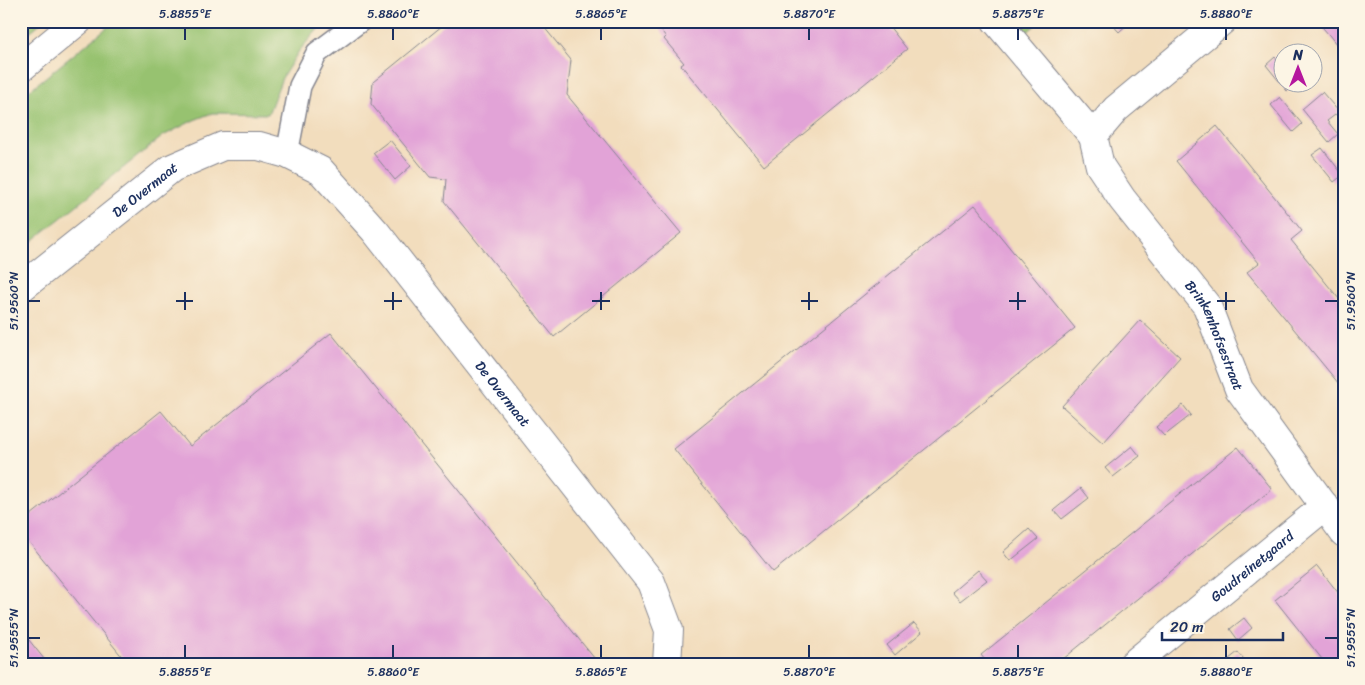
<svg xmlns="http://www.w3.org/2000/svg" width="1365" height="685" font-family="Sriracha,sans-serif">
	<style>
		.green { fill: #97c270; stroke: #597867 }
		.building { fill: #e2a3d7 }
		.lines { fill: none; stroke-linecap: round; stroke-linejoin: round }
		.service-casing { stroke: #86868e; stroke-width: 24 }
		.minor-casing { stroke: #86868e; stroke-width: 30 }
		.service { stroke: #fff; stroke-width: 21 }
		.minor { stroke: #fff; stroke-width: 28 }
		.ticks { fill: none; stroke: #1b2f5e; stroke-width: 2 }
		.labels { text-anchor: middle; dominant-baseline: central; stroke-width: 4; stroke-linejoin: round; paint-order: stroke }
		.street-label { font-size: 14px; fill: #1b2f5e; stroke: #fcf5e5 }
		.neatline { fill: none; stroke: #1b2f5e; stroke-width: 2 }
		.ticks-label { font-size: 12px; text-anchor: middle; fill: #1b2f5e }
	</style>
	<rect width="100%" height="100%" fill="#fcf5e5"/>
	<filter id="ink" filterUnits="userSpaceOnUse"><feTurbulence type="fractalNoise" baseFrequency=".02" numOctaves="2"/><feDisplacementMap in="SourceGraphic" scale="10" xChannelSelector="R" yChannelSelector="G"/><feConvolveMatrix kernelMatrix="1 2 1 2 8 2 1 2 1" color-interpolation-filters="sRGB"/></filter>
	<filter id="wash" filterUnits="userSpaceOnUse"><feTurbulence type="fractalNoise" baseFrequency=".0096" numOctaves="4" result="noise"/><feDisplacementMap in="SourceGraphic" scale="20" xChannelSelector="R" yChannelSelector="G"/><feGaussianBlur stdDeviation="1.12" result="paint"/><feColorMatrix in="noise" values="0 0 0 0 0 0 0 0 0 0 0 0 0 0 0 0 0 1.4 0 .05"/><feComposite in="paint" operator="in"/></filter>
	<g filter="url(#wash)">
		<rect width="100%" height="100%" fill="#f2ddbd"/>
		<!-- green -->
		<g class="green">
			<path d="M28 21H43L21 39V27Z"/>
			<path d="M115 21H325L299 51 282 78 268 114 212 113 194 120 163 136 21 250V97Z"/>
			<path d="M1013 21H1040L1024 35Z"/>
		</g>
		<g id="blocks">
			<!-- building -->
			<g class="building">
				<path d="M448 21H539L571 60 567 95 681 233 554 337 444 201 446 179 430 177 371 104 373 82Z"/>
				<path d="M644 21H885L907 49 764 166 681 65 684 63 664 39 666 37 656 24 644 23Z"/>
				<path d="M1109 21H1131L1119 32Z"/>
				<path d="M1317 21H1344V54L1329 35Z"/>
				<path d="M1275 57 1282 66V82L1297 84 1287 91 1266 65Z"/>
				<path d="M1322 92 1339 112 1327 121 1338 134 1329 142 1302 109Z"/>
				<path d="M1280 97 1302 124 1293 132 1271 105Z"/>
				<path d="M1217 126 1302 231 1291 240 1344 305V390L1247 272 1259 263 1176 161Z"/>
				<path d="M390 140 411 166 395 180 373 153Z"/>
				<path d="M1322 148 1343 175 1334 182 1312 155Z"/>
				<path d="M975 205 1075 328 773 572 674 449Z"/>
				<path d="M1140 320 1180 357 1103 443 1062 406Z"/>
				<path d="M331 333 599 664H128L21 532V523L161 411 190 446Z"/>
				<path d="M1183 405 1191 415 1164 436 1156 427Z"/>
				<path d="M1132 446 1140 456 1113 477 1105 468Z"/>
				<path d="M1238 447 1272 489 1057 664H988L981 655Z"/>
				<path d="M1081 488 1089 498 1062 519 1054 510Z"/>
				<path d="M1029 529 1038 539 1010 561 1003 552Z"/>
				<path d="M1317 566 1344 600V664H1326L1275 600Z"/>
				<path d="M978 570 987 580 960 601 952 592Z"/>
				<path d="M1244 618 1252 628 1238 640 1230 629Z"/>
				<path d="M914 623 922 632 895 655 887 645Z"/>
				<path d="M21 630 48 664H21Z"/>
				<path d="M1238 652 1248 664H1232L1229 659Z"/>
			</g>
		</g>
	</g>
	<g filter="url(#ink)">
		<use href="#blocks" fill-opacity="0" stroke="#86868e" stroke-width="1"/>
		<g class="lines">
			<!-- service casing -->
			<g class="service-casing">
				<path id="service" d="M287 154 300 86 317 53 360 21"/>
			</g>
			<!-- minor casing -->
			<g class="minor-casing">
				<g id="minor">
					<path d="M996 21 1093 136"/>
					<path id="s1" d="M1222 21 1116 109 1093 136 1100 166 1122 199 1207 306 1239 389 1344 533"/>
					<path d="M21 68 78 21"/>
					<path id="s2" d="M21 288 172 168 223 146H259L287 154 321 171 375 231 651 582 669 630 667 664"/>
					<path id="s3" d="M1133 664 1325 506"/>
				</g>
			</g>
			<!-- service -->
			<use href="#service" class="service"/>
			<!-- minor -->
			<use href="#minor" class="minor"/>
		</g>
	</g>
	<!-- ticks -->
	<path class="ticks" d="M185 28V40M393 28V40M601 28V40M809 28V40M1018 28V40M1226 28V40M185 292V310M393 292V310M601 292V310M809 292V310M1018 292V310M1226 292V310M28 301H40M176 301H193M384 301H402M592 301H610M801 301H818M1009 301H1026M1217 301H1235M1325 301H1338M28 638H40M1325 638H1338M185 645V658M393 645V658M601 645V658M809 645V658M1018 645V658M1226 645V658"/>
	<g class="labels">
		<!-- street labels -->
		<g class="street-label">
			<text stroke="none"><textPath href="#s2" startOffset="158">De Overmaat</textPath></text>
			<text stroke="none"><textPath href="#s1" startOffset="410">Brinkenhofsestraat</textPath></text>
			<text stroke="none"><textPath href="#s2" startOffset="639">De Overmaat</textPath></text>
			<text stroke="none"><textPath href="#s3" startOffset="154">Goudreinetgaard</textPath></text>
		</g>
	</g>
	<!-- margin -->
	<rect width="1365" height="685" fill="none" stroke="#fcf5e5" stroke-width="55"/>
	<!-- north arrow -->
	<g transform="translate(1298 68)"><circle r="24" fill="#fcf5e5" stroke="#a2a6af"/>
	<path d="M0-4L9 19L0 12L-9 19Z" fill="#b5179e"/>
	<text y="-8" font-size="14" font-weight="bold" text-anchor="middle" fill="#1b2f5e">N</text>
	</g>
	<!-- scale -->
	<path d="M1162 632v8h121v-8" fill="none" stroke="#1b2f5e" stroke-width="2.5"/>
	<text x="1170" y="632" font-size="15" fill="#1b2f5e" stroke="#fcf5e5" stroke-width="4" paint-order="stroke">20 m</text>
	<rect x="28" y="28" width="1310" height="630" class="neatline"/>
	<g class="ticks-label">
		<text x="185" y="18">5.8855°E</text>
		<text x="393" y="18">5.8860°E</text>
		<text x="601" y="18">5.8865°E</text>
		<text x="809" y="18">5.8870°E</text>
		<text x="1018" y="18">5.8875°E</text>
		<text x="1226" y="18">5.8880°E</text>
		<text transform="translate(14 301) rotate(-90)" y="4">51.9560°N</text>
		<text transform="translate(1351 301) rotate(-90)" y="4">51.9560°N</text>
		<text transform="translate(14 638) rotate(-90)" y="4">51.9555°N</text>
		<text transform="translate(1351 638) rotate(-90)" y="4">51.9555°N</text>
		<text x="185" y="676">5.8855°E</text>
		<text x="393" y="676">5.8860°E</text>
		<text x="601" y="676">5.8865°E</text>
		<text x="809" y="676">5.8870°E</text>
		<text x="1018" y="676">5.8875°E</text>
		<text x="1226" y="676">5.8880°E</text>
	</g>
</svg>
